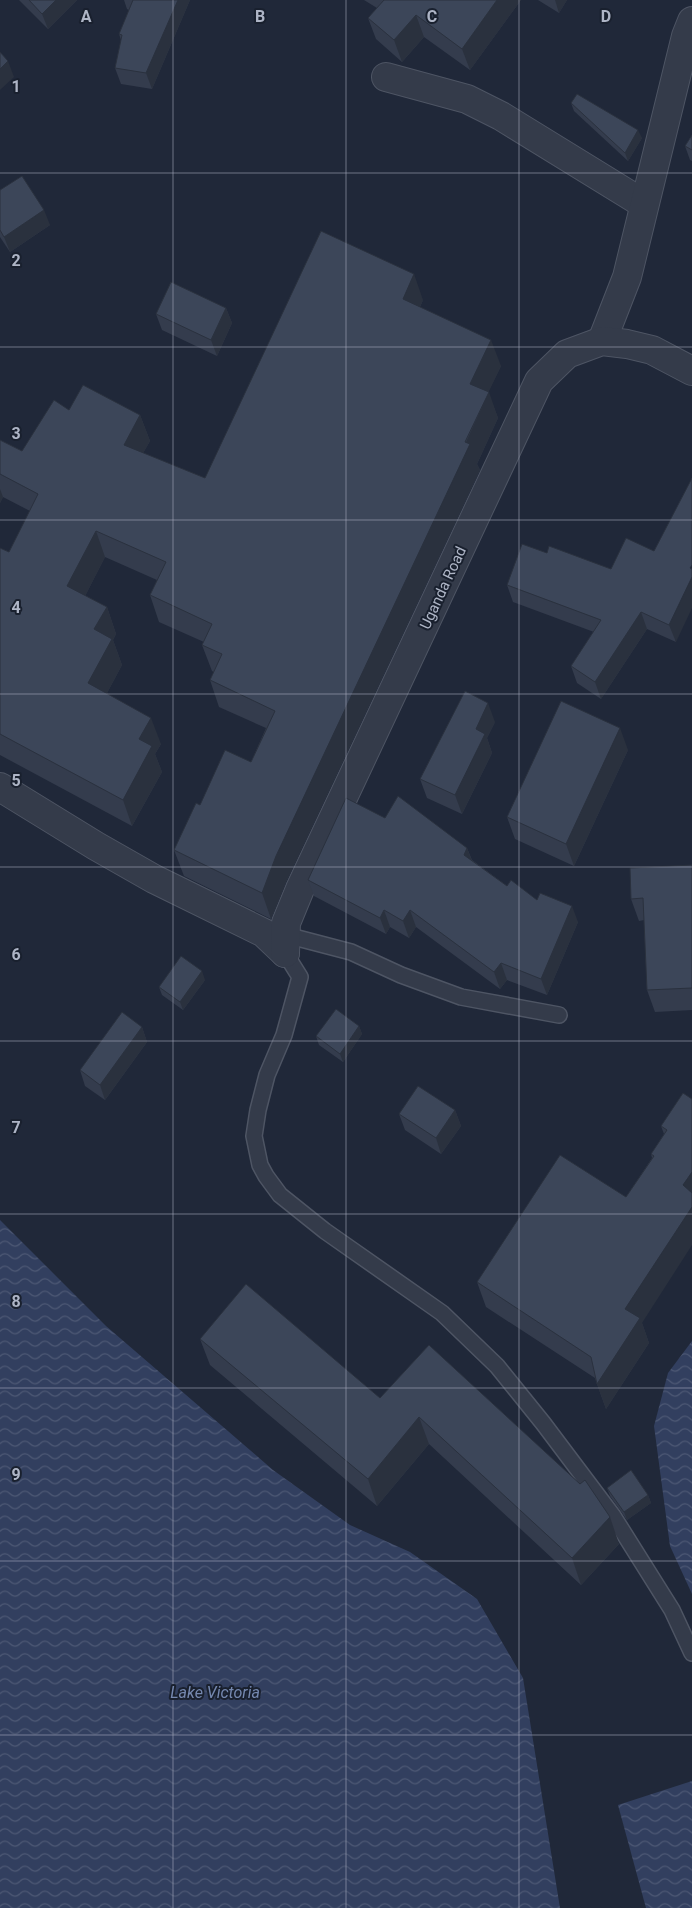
<svg xmlns="http://www.w3.org/2000/svg" width="692" height="1908" font-family="Roboto,sans-serif">
	<style>
		.water { fill: url(#water-waves) }
		.lines { fill: none; stroke-linecap: round; stroke-linejoin: round }
		.service-casing { stroke: #4e5564; stroke-width: 18 }
		.minor-casing { stroke: #4e5564; stroke-width: 30 }
		.service { stroke: #343b4a; stroke-width: 15 }
		.minor { stroke: #343b4a; stroke-width: 28 }
		.wall { fill: #343c4d }
		.shaded-wall { fill: #2a313e }
		.building { fill: #3c4659; stroke: #2a313e }
		.grid { fill: none; stroke: #aeb5c6; stroke-width: 1; stroke-opacity: 0.55 }
		.labels { text-anchor: middle; dominant-baseline: central; stroke-width: 4; stroke-linejoin: round; paint-order: stroke }
		.street-label { font-size: 15px; fill: #aeb5c6; stroke: #19202e }
		.water-label { font-size: 16px; font-style: italic; fill: #7588af; stroke: #19202e }
		.grid-label { font-size: 16px; text-anchor: middle; font-weight: bold; fill: #aeb5c6; stroke: #19202e; stroke-width: 4; stroke-linejoin: round; paint-order: stroke }
	</style>
	<defs>
		<pattern id="water-waves" width="16" height="10" patternUnits="userSpaceOnUse" patternTransform="scale(1.25)"><rect width="16" height="10" fill="#323f5f"/><path d="M0 5q4-4 8 0t8 0" fill="none" stroke="#4d5874"/></pattern>
	</defs>
	<rect width="100%" height="100%" fill="#202839"/>
	<!-- water -->
	<g class="water">
		<path d="M0 1220 106 1326 273 1470 350 1525 410 1552 477 1599 523 1678 560 1908H0Z"/>
		<path d="M692 1341V1594L670 1546 654 1426 668 1373Z"/>
		<path d="M692 1781V1908H646L618 1805Z"/>
	</g>
	<g class="lines">
		<!-- service casing -->
		<g class="service-casing">
			<g id="service">
				<path d="M286 935 351 952 401 975 461 997 559 1015"/>
				<path d="M285 953 300 977 284 1035 267 1075 258 1110 254 1136 260 1165 266 1176 280 1195 325 1231 442 1313 497 1366 543 1423 613 1516 672 1610 692 1653"/>
			</g>
		</g>
		<!-- minor casing -->
		<g class="minor-casing">
			<g id="minor">
				<path d="M386 77 467 99 501 116 644 204"/>
				<path d="M602 341 627 277 686 36 692 21"/>
				<path d="M0 787 96 846 154 879 264 933 285 953"/>
				<path d="M285 953 286 923 300 889 539 381 567 354 602 341 627 344 652 350 692 371"/>
			</g>
		</g>
		<!-- service -->
		<use href="#service" class="service"/>
		<!-- minor -->
		<use href="#minor" class="minor"/>
	</g>
	<!-- wall -->
	<g class="wall">
		<path d="M19 0H77L48 29Z"/>
		<path d="M124 0H190L152 89 121 84 115 68 121 40 119 34 129 10 127 9Z"/>
		<path d="M364 0H521L470 70 424 37 402 62 376 39 368 18 377 8Z"/>
		<path d="M538 0H567L559 13Z"/>
		<path d="M571 103 642 138 628 161 574 111Z"/>
		<path d="M692 135V161L690 160 685 146Z"/>
		<path d="M0 190 50 225 10 252 0 237Z"/>
		<path d="M423 300 420 307 501 366 488 392 498 418 477 464 480 470 286 882 271 919 184 876 174 850 200 805 251 762 266 728 219 707 210 680 214 672 212 671 202 645 204 642 159 622 150 595 157 580 105 557 85 596 107 607 116 634 113 640 122 665 107 693 161 744 155 754 162 772 132 826 0 755V548L9 552 30 511 3 497 0 503V440L22 451 69 410 140 415 150 441 143 453 205 478Z"/>
		<path d="M226 308 232 323 217 356 162 330 156 314Z"/>
		<path d="M654 551 676 642 647 629 601 699 577 683 571 666 594 632 513 602 507 585 547 553 611 569Z"/>
		<path d="M495 722 487 738 492 753 462 814 427 798 420 779Z"/>
		<path d="M628 750 574 866 515 839 507 817Z"/>
		<path d="M385 818 467 848 472 860 507 886 537 900 578 922 547 995 507 980 500 989 416 927 409 938 390 927 386 934 314 896 308 880Z"/>
		<path d="M692 865V1010L655 1012 647 990 644 920 639 921 631 899Z"/>
		<path d="M205 980 183 1010 162 995 159 987Z"/>
		<path d="M359 1026 362 1034 343 1062 319 1045 316 1036Z"/>
		<path d="M142 1027 147 1042 105 1100 85 1086 80 1070Z"/>
		<path d="M683 1093 642 1323 649 1343 606 1409 597 1384 595 1378 486 1307 477 1282 626 1197 652 1158 651 1154 664 1134 661 1126Z"/>
		<path d="M455 1110 461 1126 441 1154 405 1130 399 1114Z"/>
		<path d="M200 1339 380 1398 429 1345 619 1544 581 1585 429 1444 377 1506 210 1365Z"/>
		<path d="M607 1488 648 1495 651 1503 627 1520 610 1496Z"/>
	</g>
	<!-- shaded-wall -->
	<g class="shaded-wall">
		<path d="M56 0H77L48 29 42 14Z"/>
		<path d="M178 0H190L152 89 146 73Z"/>
		<path d="M497 0H521L470 70 462 49Z"/>
		<path d="M555 0H567L559 13Z"/>
		<path d="M416 15 424 37 402 62 394 40Z"/>
		<path d="M8 61 14 77 0 90V69Z"/>
		<path d="M638 130 642 138 628 161 625 153Z"/>
		<path d="M44 210 50 225 10 252 4 237Z"/>
		<path d="M414 274 423 300 412 325 403 299Z"/>
		<path d="M226 308 232 323 217 356 211 340Z"/>
		<path d="M491 340 501 366 480 410 470 384Z"/>
		<path d="M489 392 498 418 477 464 480 470 286 882 271 919 262 893 276 856Z"/>
		<path d="M140 415 150 441 133 471 124 445Z"/>
		<path d="M0 489 3 497 0 503Z"/>
		<path d="M96 531 105 557 77 612 67 586Z"/>
		<path d="M692 577V608L676 642 669 625Z"/>
		<path d="M107 607 116 634 113 640 122 665 98 710 88 683 94 629Z"/>
		<path d="M641 612 647 629 601 699 595 682Z"/>
		<path d="M488 703 495 722 487 738 492 753 462 814 455 795 476 729Z"/>
		<path d="M151 718 161 744 155 754 162 772 132 826 123 800 139 739Z"/>
		<path d="M620 728 628 750 574 866 566 844Z"/>
		<path d="M467 848 473 864 464 855Z"/>
		<path d="M572 906 578 922 547 995 541 979Z"/>
		<path d="M384 910 390 927 386 934 380 918Z"/>
		<path d="M410 910 416 927 409 938 403 921Z"/>
		<path d="M501 963 507 980 500 989 494 972Z"/>
		<path d="M202 971 205 980 183 1010 180 1002Z"/>
		<path d="M359 1026 362 1034 343 1062 340 1054Z"/>
		<path d="M142 1027 147 1042 105 1100 100 1085Z"/>
		<path d="M455 1110 461 1126 441 1154 436 1138Z"/>
		<path d="M692 1172V1245L642 1323 649 1343 606 1409 597 1384 625 1309 683 1185Z"/>
		<path d="M419 1417 429 1444 377 1506 368 1479Z"/>
		<path d="M648 1495 651 1503 627 1520 624 1512Z"/>
		<path d="M610 1517 619 1544 581 1585 572 1558Z"/>
	</g>
	<!-- building -->
	<g class="building">
		<path d="M29 0H56L42 14Z"/>
		<path d="M133 0H178L146 73 115 68 122 35 119 34Z"/>
		<path d="M384 0H497L462 49 416 15 394 40 368 18Z"/>
		<path d="M0 52 8 61 0 69Z"/>
		<path d="M577 94 638 130 625 153 571 103Z"/>
		<path d="M692 135V150L685 146Z"/>
		<path d="M22 176 44 210 4 237 0 230V190Z"/>
		<path d="M321 231 414 274 403 299 491 340 470 384 489 392 465 442 470 444 276 856 262 893 174 850 196 803 200 805 225 750 251 762 275 711 210 680 222 654 202 645 212 624 150 595 166 562 96 531 67 586 107 607 94 629 112 639 88 683 151 718 139 739 152 746 123 800 0 734V548L9 552 38 494 0 474V440L22 451 54 400 69 410 83 385 140 415 124 445 205 478Z"/>
		<path d="M171 282 226 308 211 340 156 314Z"/>
		<path d="M692 478V565L690 568 692 569V577L669 625 641 612 595 682 571 666 601 620 507 585 522 544 547 553 549 546 611 569 626 538 654 551Z"/>
		<path d="M465 691 488 703 476 729 485 734 455 795 420 779Z"/>
		<path d="M561 701 620 728 566 844 507 817Z"/>
		<path d="M398 796 467 848 464 855 507 886 511 880 537 900 540 893 572 906 541 979 501 963 494 972 410 910 403 921 384 910 380 918 308 880 346 798 385 818Z"/>
		<path d="M692 865V988L647 990 643 898 631 899 630 868Z"/>
		<path d="M181 956 202 971 180 1002 159 987Z"/>
		<path d="M336 1009 359 1026 340 1054 316 1036Z"/>
		<path d="M122 1012 142 1027 100 1085 80 1070Z"/>
		<path d="M418 1086 455 1110 436 1138 399 1114Z"/>
		<path d="M683 1093 692 1099V1172L683 1185 692 1193V1207L625 1309 640 1318 597 1384 591 1357 477 1282 560 1155 626 1197 654 1156 651 1154 667 1130 661 1126Z"/>
		<path d="M246 1284 380 1398 429 1345 580 1484 585 1480 610 1517 572 1558 419 1417 368 1479 200 1339Z"/>
		<path d="M631 1470 648 1495 624 1512 607 1488Z"/>
	</g>
	<!-- grid -->
	<path class="grid" d="M173 0V1908M346 0V1908M519 0V1908M0 173H692M0 347H692M0 520H692M0 694H692M0 867H692M0 1041H692M0 1214H692M0 1388H692M0 1561H692M0 1735H692"/>
	<g class="labels">
		<!-- street labels -->
		<g class="street-label">
			<text transform="translate(443 588) rotate(-65)">Uganda Road</text>
		</g>
		<!-- water labels -->
		<g class="water-label">
			<text x="215" y="1692">Lake Victoria</text>
		</g>
	</g>
	<g class="grid-label">
		<text x="86" y="22">A</text>
		<text x="260" y="22">B</text>
		<text x="432" y="22">C</text>
		<text x="606" y="22">D</text>
		<text x="16" y="92">1</text>
		<text x="16" y="266">2</text>
		<text x="16" y="439">3</text>
		<text x="16" y="613">4</text>
		<text x="16" y="786">5</text>
		<text x="16" y="960">6</text>
		<text x="16" y="1133">7</text>
		<text x="16" y="1307">8</text>
		<text x="16" y="1480">9</text>
	</g>
</svg>
